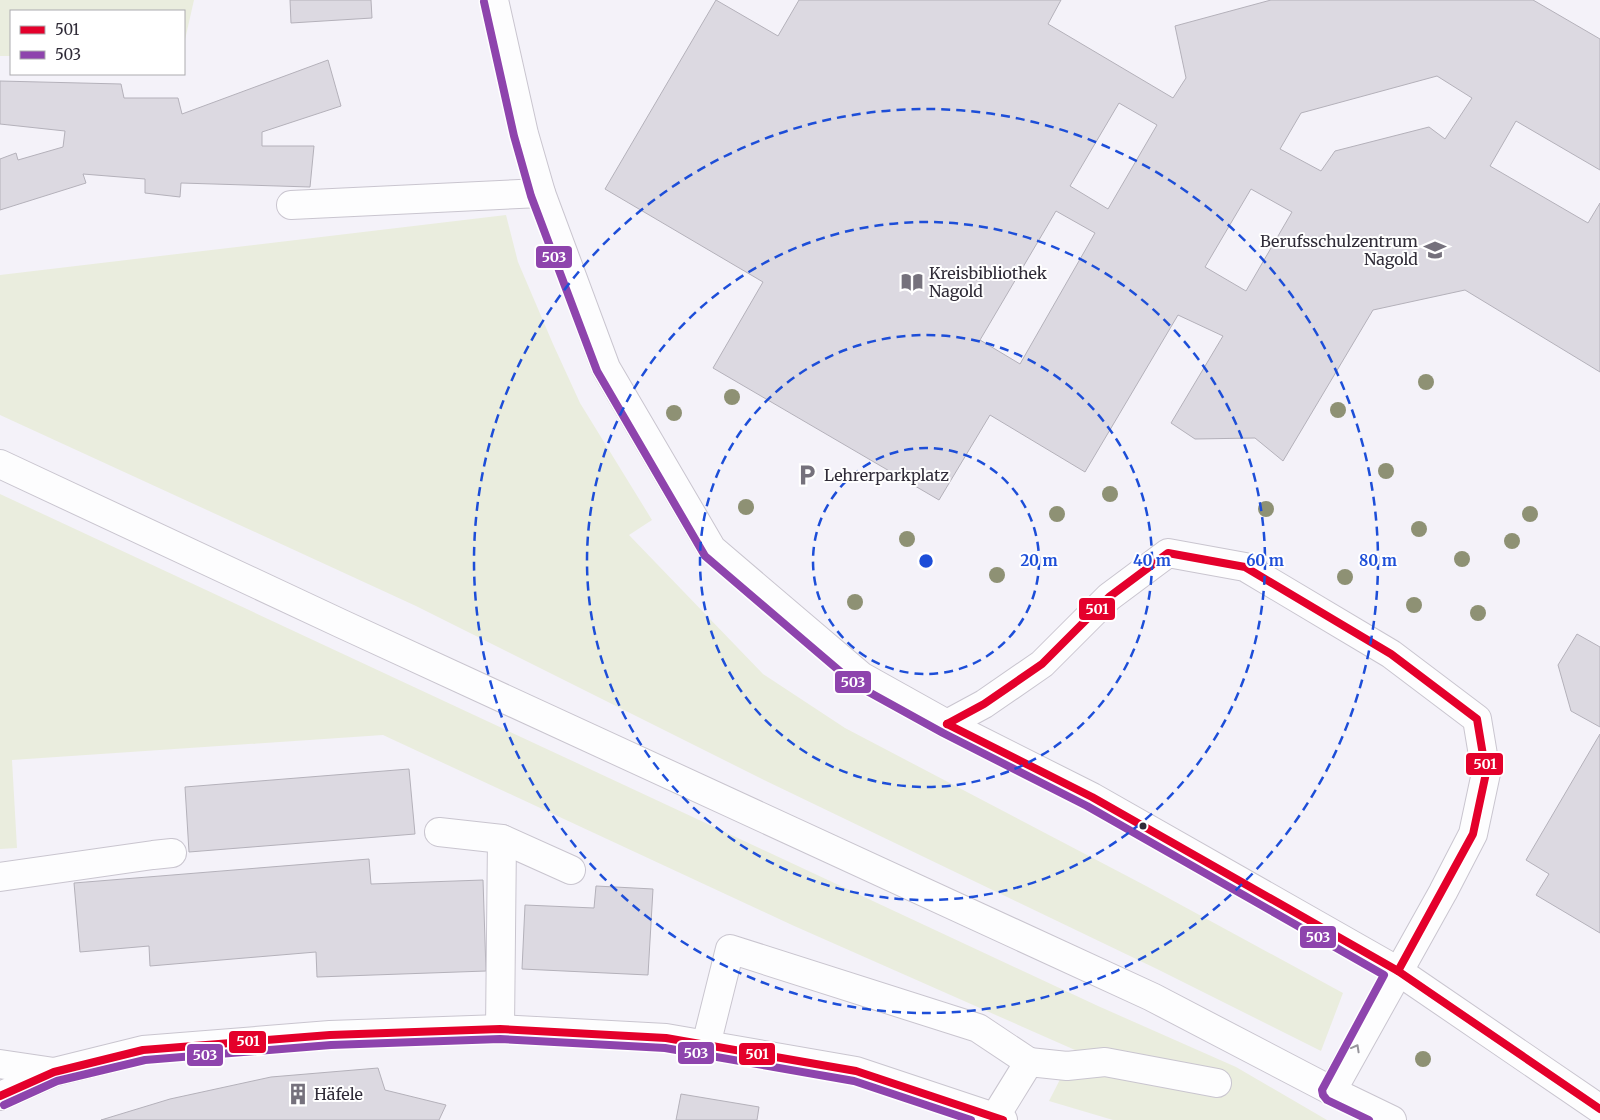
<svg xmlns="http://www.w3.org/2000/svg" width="1600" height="1120" font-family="Merriweather,serif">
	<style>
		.green { fill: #eaedde }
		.building { fill: #dcd9e1; stroke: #b4b1ba; fill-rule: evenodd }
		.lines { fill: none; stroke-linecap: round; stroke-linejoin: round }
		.minor-casing { stroke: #c9c5cf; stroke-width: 30 }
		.major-casing { stroke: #c9c5cf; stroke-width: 30 }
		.minor { stroke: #fdfdfe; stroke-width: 28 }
		.major { stroke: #fdfdfe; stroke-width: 28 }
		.bus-1-casing { stroke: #fff; stroke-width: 11 }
		.bus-2-casing { stroke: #fff; stroke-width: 11 }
		.bus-1 { stroke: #e4002b; stroke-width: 8 }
		.bus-2 { stroke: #8e44ad; stroke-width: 8 }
		.tree { fill: #8e9174 }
		.oneway { stroke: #96949b }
		.ring { fill: none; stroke: #1d4ed8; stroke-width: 2.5; stroke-dasharray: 9 6 }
		.bus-dot { fill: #302c38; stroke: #fff; stroke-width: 2 }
		.labels { text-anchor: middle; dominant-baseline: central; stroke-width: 4; stroke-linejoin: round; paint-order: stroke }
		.poi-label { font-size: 16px; fill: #302c38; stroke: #fff; text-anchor: start }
		.centre { fill: #1d4ed8; stroke: #fff; stroke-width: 2.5 }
		.ring-label { font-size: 15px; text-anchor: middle; font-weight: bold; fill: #1d4ed8; stroke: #fff; stroke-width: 4; stroke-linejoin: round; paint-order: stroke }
		.line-badge { stroke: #fff; stroke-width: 2 }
		.badge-label { font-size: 14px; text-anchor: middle; font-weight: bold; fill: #fff }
	</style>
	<rect width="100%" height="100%" fill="#f4f2f9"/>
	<!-- green -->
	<g class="green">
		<path d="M0 0H194L184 44V11H11V56H0Z"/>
		<path d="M506 215 518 262 553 344 580 403 652 520 629 535 763 674 845 728 1148 887 1343 993 1321 1051 1157 969 764 780 416 606 0 415V275Z"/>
		<path d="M0 494 1098 1006 1236 1067 1327 1120H1113L1049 1101 1075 1050 792 925 383 735 12 760 17 848 0 849Z"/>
	</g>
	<!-- building -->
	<g class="building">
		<path d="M290 0H371L372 18 291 23Z"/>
		<path d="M716 0 778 36 799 0H1061L1048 24 1173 98 1186 78 1175 26 1271 0H1533L1600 39V170L1516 121 1490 166 1588 223 1600 203V372L1465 290 1373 310 1283 461 1255 438 1195 439 1171 423 1223 336 1178 315 1085 472 990 415 939 500 713 368 763 282 605 189ZM1437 76 1472 98 1445 139 1429 127 1335 151 1321 171 1280 149 1301 113ZM1119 103 1157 125 1108 209 1070 186ZM1251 189 1292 212 1246 291 1205 267ZM1056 211 1095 233 1020 364 980 340Z"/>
		<path d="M328 60 341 106 262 132V146H314L310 187 181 183 180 197 145 193V179L83 174 86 183 0 210V159L16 153 18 160 63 147 65 131 0 124V81L121 84 124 98H178L182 114Z"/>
		<path d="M1577 634 1600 647V727L1571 711 1558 665Z"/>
		<path d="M1600 734V933L1536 895 1549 874 1526 860Z"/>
		<path d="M409 769 415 834 189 852 185 787Z"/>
		<path d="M369 859 371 884 483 880 486 971 317 977 316 952 150 966 149 946 80 952 74 883Z"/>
		<path d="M596 886 653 889 648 975 522 969 525 905 594 908Z"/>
		<path d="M378 1068 385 1090 446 1105 439 1120H101L170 1099 271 1077Z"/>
		<path d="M681 1094 759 1107 757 1120H676Z"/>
	</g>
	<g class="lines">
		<!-- minor casing -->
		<g class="minor-casing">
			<g id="minor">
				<path d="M494 0 524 134 541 193 606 368 712 549 861 676 947 724 1092 797 1398 971 1600 1109"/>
				<path d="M291 205 541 193"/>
				<path d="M947 724 984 704 1042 664 1109 597 1168 553 1245 567 1391 654 1477 719 1486 773 1473 834 1443 892 1332 1091"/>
				<path d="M439 832 502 839 571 870"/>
				<path d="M0 877 153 855 172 853"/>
				<path d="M500 1029 502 839"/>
				<path d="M706 1045 730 949 978 1028 1029 1062 995 1117"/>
				<path d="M1029 1062 1067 1066 1105 1062 1217 1083"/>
				<path d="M0 1064 54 1072"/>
				<path d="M0 1096 54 1072 143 1050 330 1035 500 1029 666 1038 856 1071 1003 1120"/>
			</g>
		</g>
		<!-- major casing -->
		<g class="major-casing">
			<path id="major" d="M0 464 342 624 1152 997 1332 1091 1392 1120"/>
		</g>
		<!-- minor -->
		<use href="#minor" class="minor"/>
		<!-- major -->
		<use href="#major" class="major"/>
		<!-- bus-1 casing -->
		<g class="bus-1-casing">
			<g id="bus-1">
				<path d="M947 724 984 704 1042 664 1109 597 1168 553 1245 567 1391 654 1477 719 1486 773 1473 834 1398 971"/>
				<path d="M947 724 1092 797 1398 971 1600 1109"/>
				<path d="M0 1096 54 1072 143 1050 330 1035 500 1029 666 1038 856 1071 1003 1120"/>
			</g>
		</g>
		<!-- bus-2 casing -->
		<g class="bus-2-casing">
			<g id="bus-2">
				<path d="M484 2 514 136 531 196 597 371 705 556 856 685 943 733 1087 806 1384 975 1322 1090 1323 1095 1327 1100 1369 1120"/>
				<path d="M4 1105 57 1081 145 1060 331 1045 500 1039 665 1048 854 1081 971 1120"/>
			</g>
		</g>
		<!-- bus-1 -->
		<use href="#bus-1" class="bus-1"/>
		<!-- bus-2 -->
		<use href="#bus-2" class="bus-2"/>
	</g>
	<!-- trees -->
	<g class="tree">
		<circle cx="1426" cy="382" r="8"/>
		<circle cx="732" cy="397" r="8"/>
		<circle cx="1338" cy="410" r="8"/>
		<circle cx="674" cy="413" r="8"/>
		<circle cx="1386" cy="471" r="8"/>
		<circle cx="1110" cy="494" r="8"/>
		<circle cx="746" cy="507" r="8"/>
		<circle cx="1266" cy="509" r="8"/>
		<circle cx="1057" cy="514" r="8"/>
		<circle cx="1530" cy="514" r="8"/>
		<circle cx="1419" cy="529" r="8"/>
		<circle cx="907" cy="539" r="8"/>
		<circle cx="1512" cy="541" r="8"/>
		<circle cx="1462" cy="559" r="8"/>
		<circle cx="997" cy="575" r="8"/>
		<circle cx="1345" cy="577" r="8"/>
		<circle cx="855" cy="602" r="8"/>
		<circle cx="1414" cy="605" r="8"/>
		<circle cx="1478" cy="613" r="8"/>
		<circle cx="1423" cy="1059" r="8"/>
	</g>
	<!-- one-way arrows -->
	<defs><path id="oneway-chevron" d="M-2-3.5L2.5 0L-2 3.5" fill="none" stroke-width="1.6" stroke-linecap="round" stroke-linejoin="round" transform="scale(1.25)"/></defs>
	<use class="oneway" href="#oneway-chevron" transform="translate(1356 1048) rotate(-61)"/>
	<!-- distance rings -->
	<g class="ring">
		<circle cx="926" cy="561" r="113"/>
		<circle cx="926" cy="561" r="226"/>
		<circle cx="926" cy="561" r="339"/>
		<circle cx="926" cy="561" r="452"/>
	</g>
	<!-- icons -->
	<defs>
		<g id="school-bare" transform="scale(1.725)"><path d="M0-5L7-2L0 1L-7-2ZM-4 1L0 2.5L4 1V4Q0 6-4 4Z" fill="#75717c" stroke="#fff" stroke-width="2.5" paint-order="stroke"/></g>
		<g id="library-bare" transform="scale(1.725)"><path d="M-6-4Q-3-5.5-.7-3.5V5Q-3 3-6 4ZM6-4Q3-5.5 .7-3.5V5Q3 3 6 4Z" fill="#75717c" stroke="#fff" stroke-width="2.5" paint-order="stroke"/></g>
		<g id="parking-bare" transform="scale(1.725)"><path d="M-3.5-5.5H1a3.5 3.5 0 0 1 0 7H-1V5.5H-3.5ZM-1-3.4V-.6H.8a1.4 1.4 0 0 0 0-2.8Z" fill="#75717c" stroke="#fff" stroke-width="2.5" paint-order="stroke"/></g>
		<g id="building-bare" transform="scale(1.725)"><path d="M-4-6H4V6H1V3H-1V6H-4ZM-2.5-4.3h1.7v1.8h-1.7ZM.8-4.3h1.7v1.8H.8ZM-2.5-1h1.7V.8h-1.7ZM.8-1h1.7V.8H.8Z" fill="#75717c" stroke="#fff" stroke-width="2.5" paint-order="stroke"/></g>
	</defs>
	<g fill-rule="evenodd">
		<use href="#school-bare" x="1435" y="250"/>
		<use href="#library-bare" x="912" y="282"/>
		<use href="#parking-bare" x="807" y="475"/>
		<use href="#building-bare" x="298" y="1094"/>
	</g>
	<!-- markers -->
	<circle class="bus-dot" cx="1143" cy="826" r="4.5"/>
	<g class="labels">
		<!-- poi labels -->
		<g class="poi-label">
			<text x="1418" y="241" text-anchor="end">Berufsschulzentrum<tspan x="1418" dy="18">Nagold</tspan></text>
			<text x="929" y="273">Kreisbibliothek<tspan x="929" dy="18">Nagold</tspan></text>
			<text x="824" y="475">Lehrerparkplatz</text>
			<text x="314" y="1094">Häfele</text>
		</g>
	</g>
	<circle cx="926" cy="561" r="8" class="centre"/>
	<g class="ring-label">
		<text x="1039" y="566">20 m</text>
		<text x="1152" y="566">40 m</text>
		<text x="1265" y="566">60 m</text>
		<text x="1378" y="566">80 m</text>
	</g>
	<g class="line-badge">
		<rect x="535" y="245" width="38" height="24" rx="5" fill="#8e44ad"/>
		<rect x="1078" y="597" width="38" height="24" rx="5" fill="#e4002b"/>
		<rect x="834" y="670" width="38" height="24" rx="5" fill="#8e44ad"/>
		<rect x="1465" y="752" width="39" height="24" rx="5" fill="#e4002b"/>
		<rect x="1299" y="925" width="38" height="24" rx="5" fill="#8e44ad"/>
		<rect x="228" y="1030" width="39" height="24" rx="5" fill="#e4002b"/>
		<rect x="677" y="1041" width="38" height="24" rx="5" fill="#8e44ad"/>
		<rect x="738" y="1042" width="38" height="24" rx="5" fill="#e4002b"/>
		<rect x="186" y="1043" width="38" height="24" rx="5" fill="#8e44ad"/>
	</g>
	<g class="badge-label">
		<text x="554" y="262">503</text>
		<text x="1097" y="614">501</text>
		<text x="853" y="687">503</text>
		<text x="1485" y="769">501</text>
		<text x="1318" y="942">503</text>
		<text x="248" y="1046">501</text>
		<text x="696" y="1058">503</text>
		<text x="757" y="1059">501</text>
		<text x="205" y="1060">503</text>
	</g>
	<!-- legend -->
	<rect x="10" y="10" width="175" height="65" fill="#ffffff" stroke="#acabaf"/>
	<rect x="20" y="26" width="25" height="8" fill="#e4002b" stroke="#acabaf"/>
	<text x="55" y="35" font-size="15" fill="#302c38">501</text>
	<rect x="20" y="51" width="25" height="8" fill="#8e44ad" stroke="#acabaf"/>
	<text x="55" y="60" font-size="15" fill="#302c38">503</text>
</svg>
